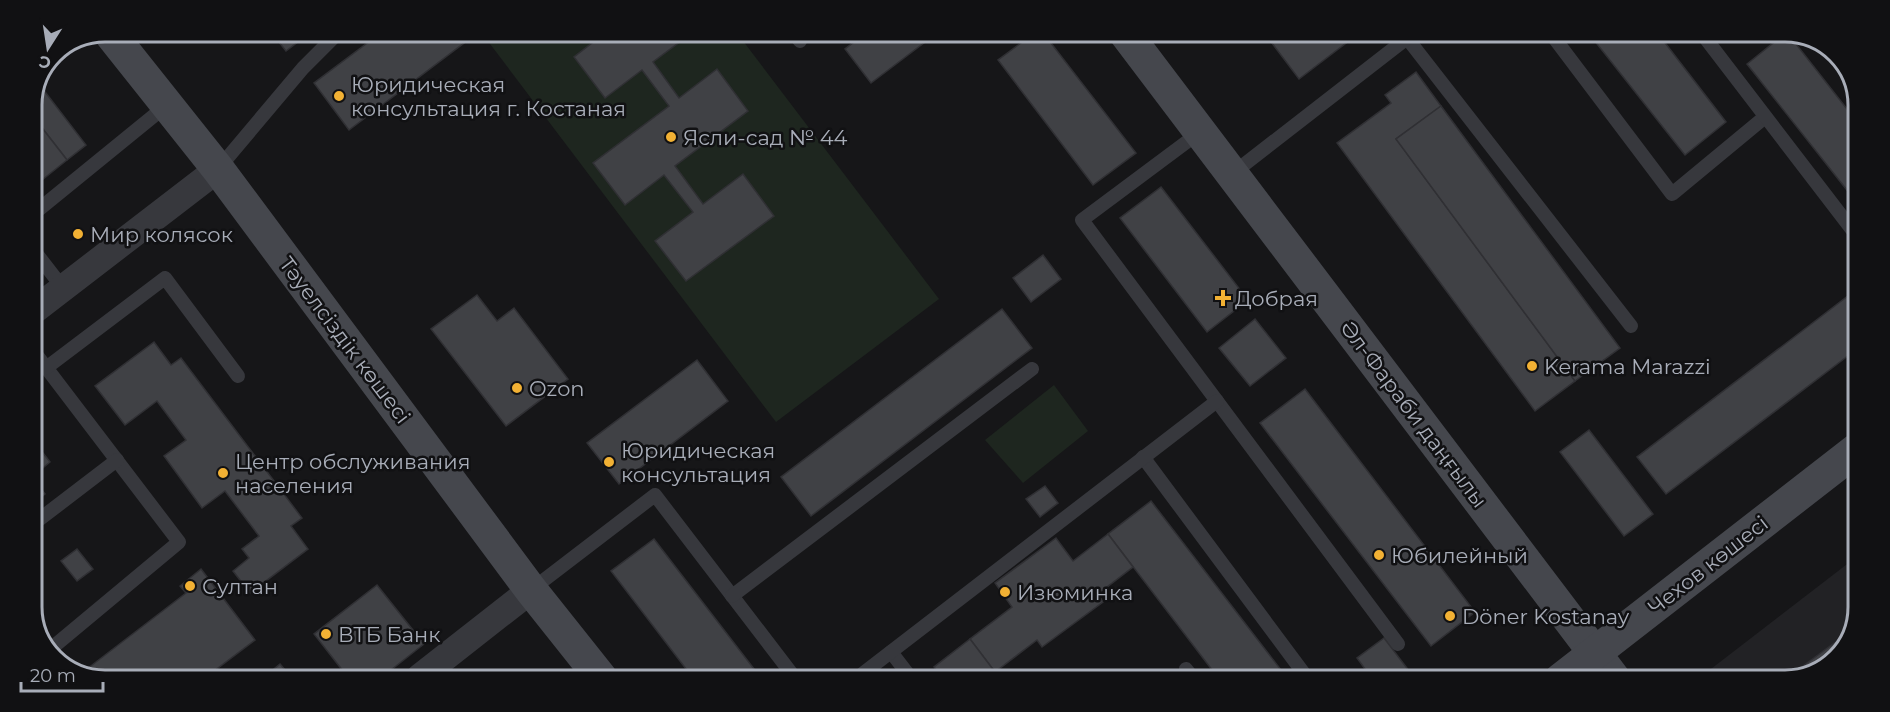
<svg xmlns="http://www.w3.org/2000/svg" width="1890" height="712" font-family="Montserrat,sans-serif">
	<style>
		.built { fill: #222225 }
		.green { fill: #1e261f }
		.building { fill: #404145; stroke: #303034; stroke-width: 1.5 }
		.lines { fill: none; stroke-linecap: round; stroke-linejoin: round }
		.lane { stroke: #37383d; stroke-width: 14 }
		.street { stroke: #37383d; stroke-width: 27 }
		.secondary { stroke: #45474d; stroke-width: 33 }
		.poi-dot { fill: #f2b134; stroke: #111113; stroke-width: 2 }
		.labels { text-anchor: middle; dominant-baseline: central; stroke-width: 5; stroke-linejoin: round; paint-order: stroke }
		.poi-label { font-size: 21px; fill: #a8adb8; stroke: #111113; text-anchor: start }
		.street-label { font-size: 21px; fill: #a8adb8; stroke: #111113 }
		.rim { fill: none; stroke: #a8adb8; stroke-width: 3 }
	</style>
	<rect width="100%" height="100%" fill="#161618"/>
	<!-- built -->
	<path class="built" d="M1855 558 1854 631 1830 666 1786 680H1714L1707 672Z"/>
	<!-- green -->
	<g class="green">
		<path d="M481 32 737 33 939 299 776 422Z"/>
		<path d="M1054 385 1088 431 1023 483 985 440Z"/>
	</g>
	<!-- building -->
	<g class="building">
		<path d="M271 32H311L286 51Z"/>
		<path d="M382 32H455L464 43 349 130 314 83Z"/>
		<path d="M605 33H688L689 35 653 62 679 98 717 69 748 111 675 166 703 204 743 174 774 216 686 281 655 241 693 212 664 175 625 205 593 163 669 106 642 70 605 98 574 57Z"/>
		<path d="M866 33H937L871 83 845 49Z"/>
		<path d="M1033 34H1044L1136 153 1093 185 998 60Z"/>
		<path d="M1265 34H1358L1299 79Z"/>
		<path d="M1590 35H1659L1726 122 1685 155Z"/>
		<path d="M1783 35H1789L1858 123V204L1747 64Z"/>
		<path d="M1416 72 1441 106 1396 139 1575 381 1535 411 1337 143 1391 103 1385 95Z"/>
		<path d="M39 84 86 145 67 160 32 115V100Z"/>
		<path d="M1441 106 1620 348 1575 381 1396 139Z"/>
		<path d="M32 115 67 160 32 188Z"/>
		<path d="M1161 187 1248 300 1207 332 1120 218Z"/>
		<path d="M1043 255 1061 279 1031 302 1013 278Z"/>
		<path d="M1857 289V349L1666 494 1637 457Z"/>
		<path d="M477 295 497 321 514 308 568 379 506 426 431 329Z"/>
		<path d="M1002 309 1032 348 811 516 781 477Z"/>
		<path d="M1255 319 1286 358 1250 386 1219 348Z"/>
		<path d="M154 342 171 365 181 358 302 518 291 526 308 549 250 593 233 571 249 558 242 549 259 536 225 491 202 508 164 456 186 440 157 401 125 425 95 386Z"/>
		<path d="M697 360 728 401 619 484 587 443Z"/>
		<path d="M1305 389 1475 612 1431 646 1260 423Z"/>
		<path d="M1589 430 1653 514 1624 536 1560 452Z"/>
		<path d="M32 439 50 462 32 477Z"/>
		<path d="M32 477 45 494 32 505Z"/>
		<path d="M1045 486 1058 503 1040 517 1026 499Z"/>
		<path d="M1151 501 1288 679H1219L1108 534Z"/>
		<path d="M1108 534 1133 567 1098 594 1103 602 1042 647 1037 640 995 672 970 639 1012 607 995 583 1056 538 1073 561Z"/>
		<path d="M654 539 761 678H693L611 571Z"/>
		<path d="M77 549 93 569 77 581 61 561Z"/>
		<path d="M201 569 255 640 206 677 81 676 79 675 186 593 180 586Z"/>
		<path d="M377 585 424 644 382 677H339L338 675 343 671 314 634Z"/>
		<path d="M1384 638 1416 680H1373L1357 658Z"/>
		<path d="M1841 638 1845 644 1830 666 1784 680Z"/>
		<path d="M970 639 995 672 1000 679H943L934 667Z"/>
		<path d="M280 664 291 677H264Z"/>
	</g>
	<g class="lines">
		<!-- lane -->
		<g class="lane">
			<path d="M793 33 800 41"/>
			<path d="M1552 35 1672 194 1765 117"/>
			<path d="M1703 35 1857 236"/>
			<path d="M1407 38 1631 326"/>
			<path d="M1200 132 1082 220 1398 644"/>
			<path d="M218 169 303 68 339 32"/>
			<path d="M1232 174 1411 35"/>
			<path d="M32 215 167 105"/>
			<path d="M32 248 63 288"/>
			<path d="M32 349 179 542 47 652"/>
			<path d="M46 368 165 278 238 376"/>
			<path d="M1143 457 1308 679"/>
			<path d="M32 525 117 460"/>
			<path d="M531 590 655 495 795 678"/>
			<path d="M732 596 1032 369"/>
			<path d="M891 652 911 678"/>
			<path d="M1186 669 1194 679"/>
			<path d="M857 678 1217 401"/>
		</g>
		<!-- street -->
		<g class="street">
			<path d="M32 312 218 169"/>
			<path d="M420 677 531 590"/>
		</g>
		<!-- secondary -->
		<g class="secondary">
			<path d="M109 32 218 169 531 590 601 678"/>
			<path d="M1126 34 1615 680"/>
			<path d="M1560 680 1856 450"/>
		</g>
	</g>
	<!-- markers -->
	<g class="poi-dot">
		<circle cx="339" cy="96" r="6"/>
		<circle cx="671" cy="137" r="6"/>
		<circle cx="78" cy="234" r="6"/>
		<path d="M1220 289h6v6h6v6h-6v6h-6v-6h-6v-6h6z"/>
		<circle cx="1532" cy="366" r="6"/>
		<circle cx="517" cy="388" r="6"/>
		<circle cx="609" cy="462" r="6"/>
		<circle cx="223" cy="473" r="6"/>
		<circle cx="1379" cy="555" r="6"/>
		<circle cx="190" cy="586" r="6"/>
		<circle cx="1005" cy="592" r="6"/>
		<circle cx="1450" cy="616" r="6"/>
		<circle cx="326" cy="634" r="6"/>
	</g>
	<g class="labels">
		<!-- poi labels -->
		<g class="poi-label">
			<text x="351" y="84">Юридическая<tspan x="351" dy="24">консультация г. Костаная</tspan></text>
			<text x="683" y="137">Ясли-сад № 44</text>
			<text x="90" y="234">Мир колясок</text>
			<text x="1235" y="298">Добрая</text>
			<text x="1544" y="366">Kerama Marazzi</text>
			<text x="529" y="388">Ozon</text>
			<text x="621" y="450">Юридическая<tspan x="621" dy="24">консультация</tspan></text>
			<text x="235" y="461">Центр обслуживания<tspan x="235" dy="24">населения</tspan></text>
			<text x="1391" y="555">Юбилейный</text>
			<text x="202" y="586">Султан</text>
			<text x="1017" y="592">Изюминка</text>
			<text x="1462" y="616">Döner Kostanay</text>
			<text x="338" y="634">ВТБ Банк</text>
		</g>
		<!-- street labels -->
		<g class="street-label">
			<text transform="translate(345 340) rotate(53)">Тәуелсіздік көшесі</text>
			<text transform="translate(1414 414) rotate(53)">Әл-Фараби даңғылы</text>
			<text transform="translate(1708 565) rotate(-38)">Чехов көшесі</text>
		</g>
	</g>
	<!-- crop -->
	<path d="M0 0H1890V712H0ZM105 42H1785A63 63 0 0 1 1848 105V607A63 63 0 0 1 1785 670H105A63 63 0 0 1 42 607V105A63 63 0 0 1 105 42Z" fill="#111113" fill-rule="evenodd"/>
	<path class="rim" d="M105 42H1785A63 63 0 0 1 1848 105V607A63 63 0 0 1 1785 670H105A63 63 0 0 1 42 607V105A63 63 0 0 1 105 42Z"/>
	<!-- north arrow -->
	<g transform="translate(48 48) rotate(192)" stroke="#111113" stroke-width="4.5" paint-order="stroke">
	<path d="M0-4.5L10 22L0 15L-10 22Z" fill="#a8adb8"/>
	<text y="-9" font-size="16" font-weight="bold" text-anchor="middle" fill="#a8adb8">С</text>
	</g>
	<!-- scale -->
	<path d="M21 682v9h82v-9" fill="none" stroke="#a8adb8" stroke-width="3"/>
	<text x="30" y="682" font-size="18" fill="#a8adb8" stroke="#111113" stroke-width="4.5" paint-order="stroke">20 m</text>
</svg>
